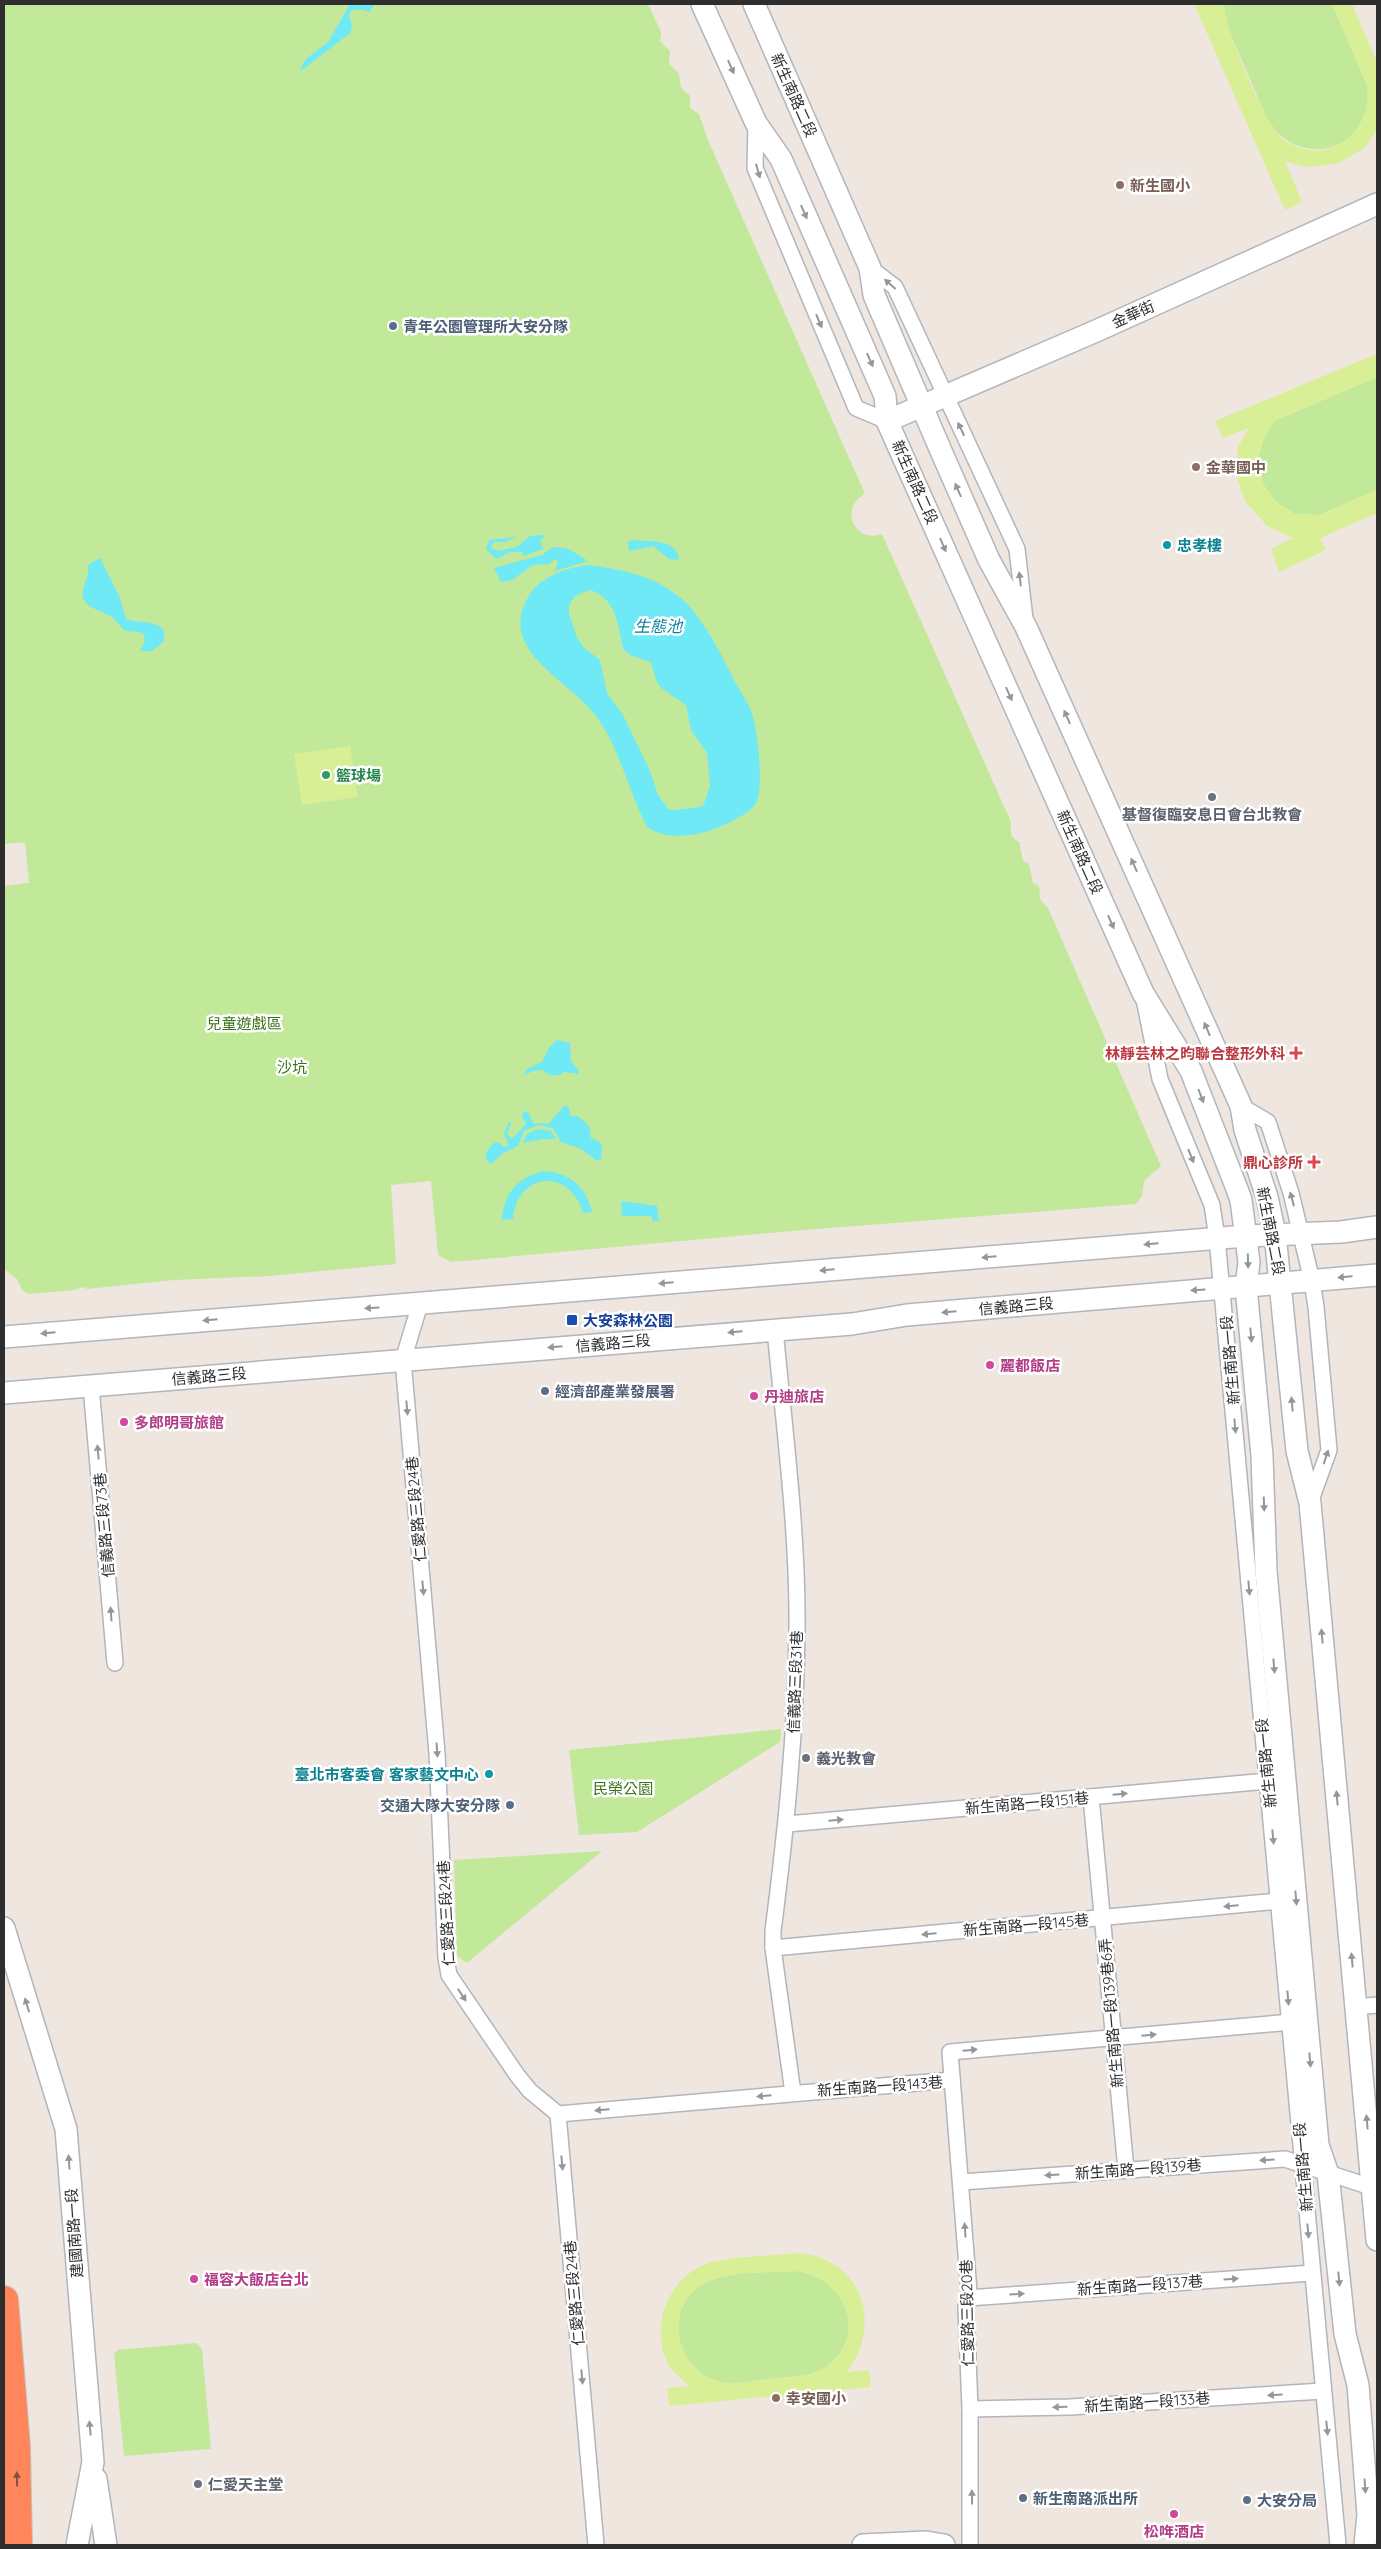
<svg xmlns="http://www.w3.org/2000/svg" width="1381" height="2549" font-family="Quicksand,'Noto Sans TC',sans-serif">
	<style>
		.green { fill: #c2e89a }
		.pitch { fill: #d9ef96; fill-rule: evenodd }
		.water { fill: #6fe9f5; fill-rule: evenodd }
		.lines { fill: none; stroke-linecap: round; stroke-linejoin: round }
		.street-casing { stroke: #b0b5be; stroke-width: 18 }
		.secondary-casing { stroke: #b0b5be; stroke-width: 24 }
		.highway-casing { stroke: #c4c4c4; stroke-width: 30 }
		.street { stroke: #fff; stroke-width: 15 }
		.secondary { stroke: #fff; stroke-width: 21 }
		.highway { stroke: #ff865b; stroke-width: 28 }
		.oneway { fill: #969696 }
		.oneway2 { fill: #825140 }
		.education-dot { fill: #8d6e63; stroke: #fff; stroke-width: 2 }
		.service-dot { fill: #5c6f8a; stroke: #fff; stroke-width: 2 }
		.culture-dot { fill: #0f9aa8; stroke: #fff; stroke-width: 2 }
		.leisure-dot { fill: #2e9e5b; stroke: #fff; stroke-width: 2 }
		.worship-dot { fill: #6b7280; stroke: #fff; stroke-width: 2 }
		.health-dot { fill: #e0444e; stroke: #fff; stroke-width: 2 }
		.transit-dot { fill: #1a4fb4; stroke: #fff; stroke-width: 2 }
		.hotel-dot { fill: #d1479c; stroke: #fff; stroke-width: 2 }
		.labels { text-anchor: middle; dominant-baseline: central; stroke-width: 5; stroke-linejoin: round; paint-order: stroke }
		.street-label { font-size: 15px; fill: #2e2e2e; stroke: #fff }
		.education-label { font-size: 15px; font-weight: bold; fill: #785e54; stroke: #fff; text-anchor: start }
		.service-label { font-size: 15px; font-weight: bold; fill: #4e5e75; stroke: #fff; text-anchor: start }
		.culture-label { font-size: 15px; font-weight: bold; fill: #0d838f; stroke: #fff; text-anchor: start }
		.leisure-label { font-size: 15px; font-weight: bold; fill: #27864d; stroke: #fff; text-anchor: start }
		.worship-label { font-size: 15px; font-weight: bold; fill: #5b616d; stroke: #fff; text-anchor: start }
		.park-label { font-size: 15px; fill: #397117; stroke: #fff }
		.health-label { font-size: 15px; font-weight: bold; fill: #be3a42; stroke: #fff; text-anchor: end }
		.transit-label { font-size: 15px; font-weight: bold; fill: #164399; stroke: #fff; text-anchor: start }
		.hotel-label { font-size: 15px; font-weight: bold; fill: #b23c85; stroke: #fff; text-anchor: start }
		.water-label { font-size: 16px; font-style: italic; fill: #07819a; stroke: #fff }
	</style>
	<rect width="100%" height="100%" fill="#efe6e0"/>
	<!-- green -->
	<g class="green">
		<path d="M4 4H648L661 32 660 41 670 51 669 64 679 74 681 88 690 96V108L699 114 708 140 865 494C839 507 854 544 882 534L1011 822C1010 832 1010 837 1019 842L1023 861 1029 864 1033 883 1039 886 1040 899 1048 908 1161 1166 1144 1181 1142 1196 1136 1204 792 1231 451 1262 438 1255 431 1181 391 1185 396 1264 269 1276 174 1280 87 1289 83 1287 75 1290 29 1294 23 1291 17 1279 4 1269V886L29 883 25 842 4 844Z"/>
		<path d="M1224 4H1332L1367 85C1376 147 1305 173 1269 123L1226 24Z"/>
		<path d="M1377 377V490L1319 515 1295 514 1276 502 1263 484 1258 459 1263 440 1274 421Z"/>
		<path d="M781 1729 780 1742 637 1832 579 1835 569 1750Z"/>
		<path d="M602 1851 467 1963 457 1956 454 1860Z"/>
		<path d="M795 2271C845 2276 870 2335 826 2367 809 2378 786 2377 767 2379 752 2381 736 2385 721 2382 679 2373 662 2315 698 2287 721 2270 767 2273 795 2271Z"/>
		<path d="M196 2343 202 2349 211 2449 124 2456 114 2354 118 2350Z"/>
	</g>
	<!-- pitch -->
	<g class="pitch">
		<path d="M1194 4H1224C1224 27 1265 125 1283 139 1325 170 1374 133 1367 85L1332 4H1352L1377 62V130L1366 147 1337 164 1305 167 1285 161 1302 202 1285 210Z"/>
		<path d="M1377 354V377L1274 421 1263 440 1258 459 1263 484 1276 502 1295 514 1319 515 1377 490V513L1320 538 1326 550 1279 572 1271 549 1293 538 1267 526 1245 501 1236 475 1238 447 1249 428 1223 438 1215 421Z"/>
		<path d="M350 746 358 797 302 805 294 754Z"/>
		<path d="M797 2253C861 2257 884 2323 847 2372L869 2370 871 2387 669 2406 667 2388 690 2386C680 2378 670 2370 665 2357 651 2319 672 2273 712 2262 733 2256 773 2256 797 2253ZM795 2271C845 2276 870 2335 826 2367 809 2378 786 2377 767 2379 752 2381 736 2385 721 2382 679 2373 662 2315 698 2287 721 2270 767 2273 795 2271Z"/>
	</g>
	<!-- water -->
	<g class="water">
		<path d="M350 4H375L369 12C362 10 354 7 349 14L352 27 350 33 301 71C302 57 319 51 328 42 329 40 349 7 350 4Z"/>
		<path d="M543 535H546L540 541 543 549 523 556 522 552H510L496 559 486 549 489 540 517 537 504 542H494L490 548 498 551 517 547 530 536Z"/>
		<path d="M632 540C648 542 677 538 679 560L669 559 653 546 629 551 628 542Z"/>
		<path d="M556 547 569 549 588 561 555 571 558 562 555 559 549 564 533 565 512 580 501 582 494 568 542 555 551 548Z"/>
		<path d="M100 558 120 598 126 619C140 624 152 619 164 630V641L152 651H140L145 641 144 635 139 632 126 631C120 627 117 621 112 617 102 610 80 608 83 591 84 581 90 576 88 565Z"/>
		<path d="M590 565C622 570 652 575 678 596 702 613 724 661 738 687 743 696 749 704 752 714 758 732 764 786 756 803 752 814 713 831 701 833 683 837 662 838 647 827 629 792 621 753 599 720 573 680 493 652 530 594 541 576 569 567 590 565ZM589 590C615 595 619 627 623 649L632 656 651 662 656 680 661 688 686 705 691 730 707 753 710 786 704 804 700 807 676 810 668 809 658 795 650 771 623 715 607 693 600 660 583 647 577 637 569 614V605L575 596Z"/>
		<path d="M557 1040 570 1043 571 1061 579 1071 578 1074 564 1072 560 1075H549L543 1070 533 1071 523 1076 527 1069 542 1062 549 1048Z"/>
		<path d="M564 1106H568L571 1116H578L589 1126 591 1138 598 1141 602 1146 601 1159 597 1161 581 1149 561 1142 553 1128 538 1125 524 1131 518 1146 503 1153 491 1164 486 1160V1154L492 1144 498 1142 504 1147 509 1145 504 1134 509 1121 511 1124 507 1134 512 1139 526 1124 522 1116 524 1111 528 1112 533 1123 548 1124Z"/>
		<path d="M538 1129 551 1131 556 1139H543L523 1143 527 1134Z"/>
		<path d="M543 1171C570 1173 586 1186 592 1212L583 1213C570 1167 517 1172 513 1219L502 1220C504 1193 517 1178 543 1171Z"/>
		<path d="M621 1201 657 1206 659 1221H653L651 1216H622Z"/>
	</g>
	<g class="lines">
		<!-- street casing -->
		<g class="street-casing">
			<g id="street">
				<path d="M756 123 755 168 856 408 887 421"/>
				<path d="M870 268 895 287 1017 549 1025 619"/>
				<path d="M1145 1004 1160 1079 1212 1205 1217 1238 1338 2545"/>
				<path d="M1241 1106 1268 1122 1291 1193 1312 1281 1316 1307 1329 1450 1310 1503"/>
				<path d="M420 1304 403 1360 437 1753 446 1958 449 1975 517 2075 530 2091 558 2114 596 2545"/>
				<path d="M775 1329C784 1427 798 1531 797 1630 796 1732 786 1830 773 1931V1948L793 2093"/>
				<path d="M91 1386 115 1663"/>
				<path d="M1091 1797 1126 2170"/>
				<path d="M787 1824 1268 1781"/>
				<path d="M773 1948 1279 1901"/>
				<path d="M1356 2007 1377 2005"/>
				<path d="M558 2114 952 2080"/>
				<path d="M961 2182 1285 2159 1377 2189"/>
				<path d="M968 2298 1312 2273"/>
				<path d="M970 2409 1070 2407 1323 2391"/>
				<path d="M970 2545V2409L966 2308 969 2292 950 2052 1291 2022"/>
			</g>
		</g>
		<!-- secondary casing -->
		<g class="secondary-casing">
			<g id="secondary">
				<path d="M702 4 756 123 781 159 885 396 887 421 1143 993 1191 1071 1237 1189 1241 1200 1249 1262 1246 1287 1262 1456 1266 1571 1318 2145 1328 2174 1345 2334 1358 2385 1368 2515 1365 2545"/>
				<path d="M754 4 870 268 874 295 941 451 989 560 1026 627 1241 1106 1245 1130 1267 1197 1275 1234 1297 1451 1310 1503 1377 2240"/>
				<path d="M887 421 1096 331 1377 204"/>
				<path d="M4 1337 1246 1236 1341 1232 1377 1227"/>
				<path d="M4 1393 852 1324 907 1315 1377 1275"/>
				<path d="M4 1928 66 2129 93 2462 77 2545"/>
				<path d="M96 2479 106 2545"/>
				<path d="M863 2545 926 2542 944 2545"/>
			</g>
		</g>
		<!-- highway casing -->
		<g class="highway-casing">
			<path id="highway" d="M4 2300 16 2446 18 2545"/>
		</g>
		<!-- street -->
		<use href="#street" class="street"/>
		<!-- secondary -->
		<use href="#secondary" class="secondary"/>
		<!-- highway -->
		<use href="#highway" class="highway"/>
	</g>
	<!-- one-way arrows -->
	<defs><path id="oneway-solid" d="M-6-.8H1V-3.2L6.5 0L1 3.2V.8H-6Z" transform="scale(1.25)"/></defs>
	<g class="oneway">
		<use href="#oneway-solid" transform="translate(731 67) rotate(66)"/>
		<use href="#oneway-solid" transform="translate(758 171) rotate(74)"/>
		<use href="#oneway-solid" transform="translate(804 212) rotate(66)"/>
		<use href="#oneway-solid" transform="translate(890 284) rotate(-139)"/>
		<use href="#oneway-solid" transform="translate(819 321) rotate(67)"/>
		<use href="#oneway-solid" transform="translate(870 360) rotate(66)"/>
		<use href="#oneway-solid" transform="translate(961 429) rotate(-115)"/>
		<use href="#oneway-solid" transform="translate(958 490) rotate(-114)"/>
		<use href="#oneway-solid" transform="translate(943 545) rotate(66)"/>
		<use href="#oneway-solid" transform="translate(1020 579) rotate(-97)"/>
		<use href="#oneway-solid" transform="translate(1009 694) rotate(66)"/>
		<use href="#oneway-solid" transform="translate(1067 717) rotate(-114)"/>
		<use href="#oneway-solid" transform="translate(1134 865) rotate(-114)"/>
		<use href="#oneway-solid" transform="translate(1111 922) rotate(66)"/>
		<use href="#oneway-solid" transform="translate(1207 1029) rotate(-113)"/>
		<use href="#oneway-solid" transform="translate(1201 1096) rotate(69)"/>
		<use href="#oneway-solid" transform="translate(1191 1156) rotate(68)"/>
		<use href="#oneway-solid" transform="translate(1292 1199) rotate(-105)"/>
		<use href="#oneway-solid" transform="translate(1151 1244) rotate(175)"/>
		<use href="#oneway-solid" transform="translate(989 1257) rotate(175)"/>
		<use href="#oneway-solid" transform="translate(1248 1261) rotate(89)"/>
		<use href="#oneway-solid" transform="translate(827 1270) rotate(175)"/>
		<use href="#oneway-solid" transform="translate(1345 1277) rotate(175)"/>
		<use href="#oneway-solid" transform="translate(666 1283) rotate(175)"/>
		<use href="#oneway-solid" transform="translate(1198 1290) rotate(176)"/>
		<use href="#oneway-solid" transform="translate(372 1308) rotate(176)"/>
		<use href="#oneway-solid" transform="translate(949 1312) rotate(175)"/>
		<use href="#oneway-solid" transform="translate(210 1320) rotate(175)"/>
		<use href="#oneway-solid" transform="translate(735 1332) rotate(175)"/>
		<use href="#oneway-solid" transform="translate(48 1333) rotate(175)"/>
		<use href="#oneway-solid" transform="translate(1251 1335) rotate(84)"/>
		<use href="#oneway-solid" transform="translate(555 1347) rotate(175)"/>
		<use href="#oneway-solid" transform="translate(1292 1404) rotate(-95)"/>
		<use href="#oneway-solid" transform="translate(407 1408) rotate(85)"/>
		<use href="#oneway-solid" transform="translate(1235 1426) rotate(85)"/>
		<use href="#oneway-solid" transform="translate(98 1452) rotate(-95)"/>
		<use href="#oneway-solid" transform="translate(1326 1457) rotate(-72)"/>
		<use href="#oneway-solid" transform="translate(1264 1504) rotate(88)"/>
		<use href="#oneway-solid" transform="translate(423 1588) rotate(85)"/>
		<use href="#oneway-solid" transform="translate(1249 1588) rotate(85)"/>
		<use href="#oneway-solid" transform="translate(111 1614) rotate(-94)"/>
		<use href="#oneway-solid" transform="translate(1322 1636) rotate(-95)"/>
		<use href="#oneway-solid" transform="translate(1274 1666) rotate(85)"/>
		<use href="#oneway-solid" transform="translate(437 1750) rotate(86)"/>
		<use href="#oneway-solid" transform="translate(1120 1794) rotate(-5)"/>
		<use href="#oneway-solid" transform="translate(1337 1798) rotate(-95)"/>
		<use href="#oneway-solid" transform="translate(836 1820) rotate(-5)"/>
		<use href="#oneway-solid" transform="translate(1273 1837) rotate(85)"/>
		<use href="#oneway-solid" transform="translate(1296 1898) rotate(85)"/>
		<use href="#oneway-solid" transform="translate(1231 1906) rotate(175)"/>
		<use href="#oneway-solid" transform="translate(929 1934) rotate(175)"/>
		<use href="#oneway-solid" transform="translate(1352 1960) rotate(-95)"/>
		<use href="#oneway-solid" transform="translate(462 1995) rotate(56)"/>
		<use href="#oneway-solid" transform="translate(1288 1998) rotate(85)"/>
		<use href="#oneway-solid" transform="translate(27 2005) rotate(-107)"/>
		<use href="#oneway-solid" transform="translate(1149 2035) rotate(-5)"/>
		<use href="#oneway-solid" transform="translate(970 2050) rotate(-5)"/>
		<use href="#oneway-solid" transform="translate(1310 2060) rotate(85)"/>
		<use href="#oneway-solid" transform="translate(764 2096) rotate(175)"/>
		<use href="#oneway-solid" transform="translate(602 2110) rotate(175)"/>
		<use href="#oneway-solid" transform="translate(1367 2122) rotate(-95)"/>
		<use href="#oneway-solid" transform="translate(1267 2160) rotate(176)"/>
		<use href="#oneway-solid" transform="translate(69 2162) rotate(-94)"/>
		<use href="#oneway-solid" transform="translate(562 2163) rotate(85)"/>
		<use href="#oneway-solid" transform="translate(1052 2175) rotate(176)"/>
		<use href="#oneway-solid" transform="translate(965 2230) rotate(-94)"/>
		<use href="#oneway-solid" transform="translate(1308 2231) rotate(85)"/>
		<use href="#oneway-solid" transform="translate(1231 2279) rotate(-4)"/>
		<use href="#oneway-solid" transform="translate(1339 2279) rotate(84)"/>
		<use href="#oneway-solid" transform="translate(1017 2294) rotate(-4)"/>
		<use href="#oneway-solid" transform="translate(582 2377) rotate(85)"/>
		<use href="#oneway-solid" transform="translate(1275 2395) rotate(177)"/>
		<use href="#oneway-solid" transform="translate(1060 2407) rotate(179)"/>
		<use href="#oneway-solid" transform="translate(90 2428) rotate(-95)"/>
		<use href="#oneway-solid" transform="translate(1327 2428) rotate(84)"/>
		<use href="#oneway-solid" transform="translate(1365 2486) rotate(86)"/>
		<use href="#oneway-solid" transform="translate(972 2497) rotate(-91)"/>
	</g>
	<use class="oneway2" href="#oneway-solid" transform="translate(17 2479) rotate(-91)"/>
	<!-- markers -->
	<g class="education-dot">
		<circle cx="1120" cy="185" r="5"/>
		<circle cx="1196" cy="467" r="5"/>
		<circle cx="776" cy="2398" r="5"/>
	</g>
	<g class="service-dot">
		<circle cx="393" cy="326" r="5"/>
		<circle cx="545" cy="1391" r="5"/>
		<circle cx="510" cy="1805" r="5"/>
		<circle cx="1023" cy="2498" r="5"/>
		<circle cx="1247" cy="2500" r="5"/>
	</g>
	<g class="culture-dot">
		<circle cx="1167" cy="545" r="5"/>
		<circle cx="489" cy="1774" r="5"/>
	</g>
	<circle class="leisure-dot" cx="326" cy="775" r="5"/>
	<g class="worship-dot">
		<circle cx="1212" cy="797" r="5"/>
		<circle cx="806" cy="1758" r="5"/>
		<circle cx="198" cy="2484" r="5"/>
	</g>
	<g class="health-dot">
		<path d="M1293.5 1045.5h5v5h5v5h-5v5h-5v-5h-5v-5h5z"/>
		<path d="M1311.5 1154.5h5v5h5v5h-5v5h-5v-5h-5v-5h5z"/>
	</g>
	<rect class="transit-dot" x="566" y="1314" width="12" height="12" rx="2.5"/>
	<g class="hotel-dot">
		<circle cx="990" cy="1365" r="5"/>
		<circle cx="754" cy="1396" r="5"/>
		<circle cx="124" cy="1422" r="5"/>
		<circle cx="194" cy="2279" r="5"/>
		<circle cx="1174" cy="2514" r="5"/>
	</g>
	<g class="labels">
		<!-- street labels -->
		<g class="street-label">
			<text transform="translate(794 95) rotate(66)">新生南路二段</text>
			<text transform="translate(1133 314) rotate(-24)">金華街</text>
			<text transform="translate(915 482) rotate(66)">新生南路二段</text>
			<text transform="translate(1080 852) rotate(66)">新生南路二段</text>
			<text transform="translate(1271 1231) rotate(79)">新生南路二段</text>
			<text transform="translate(1016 1306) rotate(-5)">信義路三段</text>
			<text transform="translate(613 1343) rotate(-5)">信義路三段</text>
			<text transform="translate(1230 1360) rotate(-95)">新生南路一段</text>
			<text transform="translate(209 1376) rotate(-5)">信義路三段</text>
			<text transform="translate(416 1509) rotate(-95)">仁愛路三段24巷</text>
			<text transform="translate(104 1525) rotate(-95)">信義路三段73巷</text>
			<text transform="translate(795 1682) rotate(-88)">信義路三段31巷</text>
			<text transform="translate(1266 1763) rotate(-96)">新生南路一段</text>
			<text transform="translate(1027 1803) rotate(-5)">新生南路一段151巷</text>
			<text transform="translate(446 1913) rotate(-93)">仁愛路三段24巷</text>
			<text transform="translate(1026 1925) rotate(-5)">新生南路一段145巷</text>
			<text transform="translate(1111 2013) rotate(-95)">新生南路一段139巷6弄</text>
			<text transform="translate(880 2086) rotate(-4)">新生南路一段143巷</text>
			<text transform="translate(1303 2167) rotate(-95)">新生南路一段</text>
			<text transform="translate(1138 2169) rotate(-4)">新生南路一段139巷</text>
			<text transform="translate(74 2233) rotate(-94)">建國南路一段</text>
			<text transform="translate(1140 2285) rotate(-4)">新生南路一段137巷</text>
			<text transform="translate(574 2293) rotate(-95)">仁愛路三段24巷</text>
			<text transform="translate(967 2313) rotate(-91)">仁愛路三段20巷</text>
			<text transform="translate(1147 2402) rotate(-4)">新生南路一段133巷</text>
		</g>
		<!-- education labels -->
		<g class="education-label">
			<text x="1130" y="185">新生國小</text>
			<text x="1206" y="467">金華國中</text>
			<text x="786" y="2398">幸安國小</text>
		</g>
		<!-- service labels -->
		<g class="service-label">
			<text x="403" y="326">青年公園管理所大安分隊</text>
			<text x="555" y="1391">經濟部產業發展署</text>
			<text x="500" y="1805" text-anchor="end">交通大隊大安分隊</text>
			<text x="1033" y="2498">新生南路派出所</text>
			<text x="1257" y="2500">大安分局</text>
		</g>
		<!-- culture labels -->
		<g class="culture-label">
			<text x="1177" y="545">忠孝樓</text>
			<text x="479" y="1774" text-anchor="end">臺北市客委會 客家藝文中心</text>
		</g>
		<!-- leisure labels -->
		<g class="leisure-label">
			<text x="336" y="775">籃球場</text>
		</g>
		<!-- worship labels -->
		<g class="worship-label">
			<text x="1212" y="814" text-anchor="middle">基督復臨安息日會台北教會</text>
			<text x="816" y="1758">義光教會</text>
			<text x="208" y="2484">仁愛天主堂</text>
		</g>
		<!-- park labels -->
		<g class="park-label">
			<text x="244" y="1023">兒童遊戲區</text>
			<text x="292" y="1067">沙坑</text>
			<text x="623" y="1788">民榮公園</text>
		</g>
		<!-- health labels -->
		<g class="health-label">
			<text x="1285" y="1053">林靜芸林之昀聯合整形外科</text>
			<text x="1303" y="1162">鼎心診所</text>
		</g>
		<!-- transit labels -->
		<g class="transit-label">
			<text x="583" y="1320">大安森林公園</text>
		</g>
		<!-- hotel labels -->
		<g class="hotel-label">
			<text x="1000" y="1365">麗都飯店</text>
			<text x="764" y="1396">丹迪旅店</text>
			<text x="134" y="1422">多郎明哥旅館</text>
			<text x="204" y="2279">福容大飯店台北</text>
			<text x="1174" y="2531" text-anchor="middle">松哖酒店</text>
		</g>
		<!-- water labels -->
		<g class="water-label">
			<text x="658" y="626">生態池</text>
		</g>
	</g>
	<!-- border -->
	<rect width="1381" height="2549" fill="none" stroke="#2e2e2e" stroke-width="10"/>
</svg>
